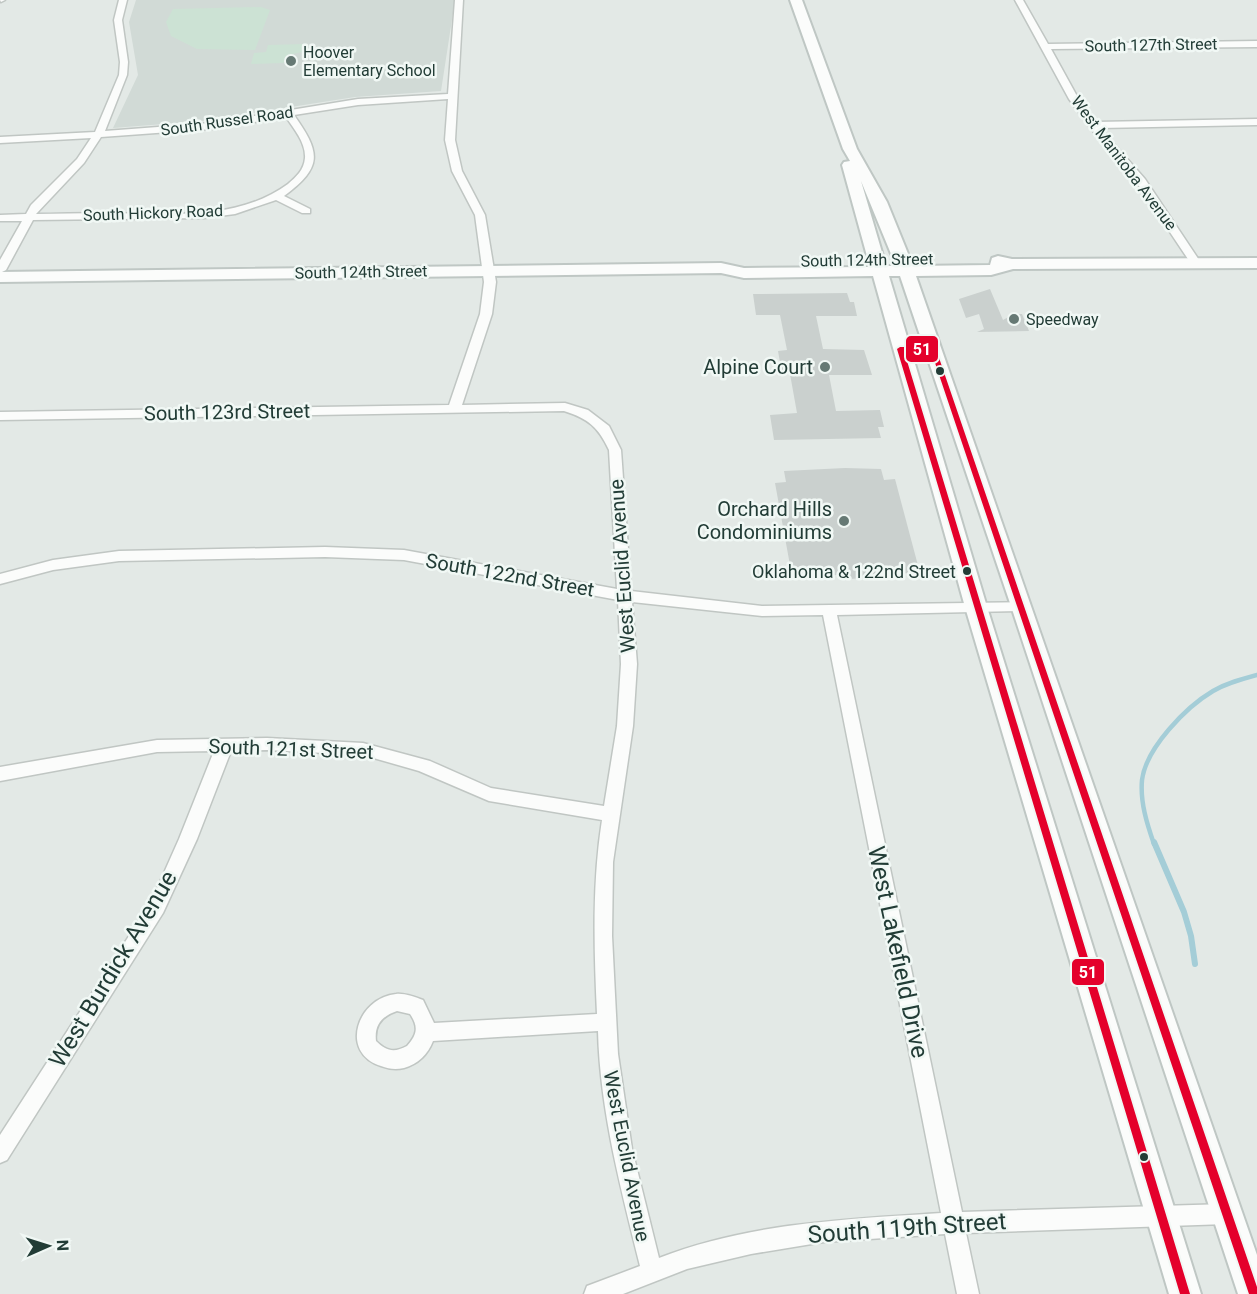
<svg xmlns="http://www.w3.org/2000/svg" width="1257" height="1294" font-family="Roboto,sans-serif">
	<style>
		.built { fill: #d1dad6 }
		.green { fill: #cce2d4 }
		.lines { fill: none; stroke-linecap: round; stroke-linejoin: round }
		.stream-far1 { stroke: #a4cdd7; stroke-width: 4.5 }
		.stream { stroke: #a4cdd7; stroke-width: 6 }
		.building { fill: #cad0ce }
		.street-casing { stroke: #c0c6c3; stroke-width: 3 }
		.secondary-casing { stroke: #bfc7c4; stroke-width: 4 }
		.street { fill: #fbfcfb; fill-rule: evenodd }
		.secondary { fill: #fbfcfb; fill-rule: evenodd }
		.bus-1-casing { stroke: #f1f8f5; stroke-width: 4 }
		.bus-1 { fill: #e4002b; fill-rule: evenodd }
		.poi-dot { fill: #667974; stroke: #f1f8f5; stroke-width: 2 }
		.bus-dot { fill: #223c36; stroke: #f1f8f5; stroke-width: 2 }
		.labels { text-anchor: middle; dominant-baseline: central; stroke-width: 5; stroke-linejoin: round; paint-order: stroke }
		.far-street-label { font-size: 16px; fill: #223c36; stroke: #f1f8f5 }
		.far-poi-label { font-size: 16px; fill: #223c36; stroke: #f1f8f5; text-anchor: start }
		.bus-label { font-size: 18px; fill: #223c36; stroke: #f1f8f5; text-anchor: end }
		.poi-label { font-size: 20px; fill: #223c36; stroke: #f1f8f5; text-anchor: end }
		.street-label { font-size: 20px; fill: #223c36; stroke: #f1f8f5 }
		.near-street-label { font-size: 24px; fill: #223c36; stroke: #f1f8f5 }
		.line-badge { stroke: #f1f8f5; stroke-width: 2 }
		.badge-label { font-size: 16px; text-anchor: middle; font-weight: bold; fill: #fff }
	</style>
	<rect width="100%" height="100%" fill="#e3e9e6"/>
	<!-- built -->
	<path class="built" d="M136 0H455L441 91 355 97 202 121 113 128 138 75 129 22Z"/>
	<!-- green -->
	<g class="green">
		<path d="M261 7 270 10 255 50 197 49 171 36 166 22 173 9Z"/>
		<path d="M304 44 302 52 288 55V57L292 60 282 63 251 64 254 53 266 52 268 45Z"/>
	</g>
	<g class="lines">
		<!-- stream-far1 -->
		<path class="stream-far1" d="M1154 844C1147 824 1140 802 1142 780 1146 748 1186 707 1213 691 1227 683 1242 679 1257 675"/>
		<!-- stream -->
		<path class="stream" d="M1154 842 1184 912 1191 936 1195 964"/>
	</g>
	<!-- building -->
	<g class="building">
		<path d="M990 289 1003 320 1014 314H1022L1029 331 977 332 984 329 979 314 966 318 959 299Z"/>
		<path d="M847 293 850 302H854L857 316H816L823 349 864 350 872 375H829L836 411 880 410 884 427H878L881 438 774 440 770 415 797 413 790 374H782L778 351 787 350 780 315H756L753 294Z"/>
		<path d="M845 468 881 469 884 480 895 479 920 573 876 574 877 576 865 578 849 579 837 577V575L792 576 775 483 786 482 784 471Z"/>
	</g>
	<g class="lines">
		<!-- street casing -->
		<g class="street-casing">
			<g id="street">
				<path d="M0 0H5L1 2Z"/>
				<path d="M119 0H127L122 20 128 62 127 75 105 131 211 123 358 99 448 94 455 0H463L455 140 462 171 485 215 496 282 492 314 462 405 565 403 588 410 609 426 621 450 631 591 762 606 1027 602 1029 606 1027 610 1022 611 837 615 962 1212 1227 1204 1234 1207 1237 1214 1234 1221 1227 1224 966 1233 979 1294H957L945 1234 824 1242 751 1254 687 1269 623 1294H584L587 1286 640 1266C621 1189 600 1111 598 1031L433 1041C428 1054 418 1064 404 1068 395 1070 389 1069 381 1066 339 1053 357 998 396 994 404 993 415 997 423 1000L434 1023 597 1014C594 948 592 884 602 820L489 801 419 771 363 755 267 750 231 751 197 839 163 913 7 1160 0 1163V1135L151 902 179 839 214 751 157 752 0 781V767L157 740 267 738 363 743 430 761 491 788 604 806 617 726 621 664 618 600 404 560 325 557 119 561 53 570 0 584V574L53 560 119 551 325 547 404 550 617 589 609 450C598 427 589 419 564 411L0 420V412L449 405 480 314 484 282 475 215 452 171 445 140 448 99 358 105 294 115C321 153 323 167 284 196L310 209V213H302L276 200 235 214 204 218 33 220 6 270 0 273V260L22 221H0V215L26 214 31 205 77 159 91 138 0 143V137L95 132 119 75 120 62 114 20ZM286 117C294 129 306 143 305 158 304 170 296 177 288 184 235 223 163 213 101 213 79 213 58 214 36 214L84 163 101 137 211 129ZM632 602 762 616 823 615 941 1213C846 1219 749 1223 659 1258L632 1149 618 1054 612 936 613 862 633 726 637 664ZM397 1011 410 1014C419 1027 417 1035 407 1046 394 1053 386 1051 376 1041 374 1025 382 1016 397 1011Z"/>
				<path d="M1015 0H1023L1048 44 1257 41V47L1051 49 1078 98 1096 122 1257 119V125L1100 128 1145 179 1201 263 1200 265H1192L1137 183 1096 135 1069 99Z"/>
			</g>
		</g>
		<!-- secondary casing -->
		<g class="secondary-casing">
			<path id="secondary" d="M790 0H802L857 149 887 202 913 266 990 265 992 258 998 256 1012 259 1257 258V268L1013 269 991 275 916 276 1257 1255V1294H1238L1011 606 900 276H889L987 607 1201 1294H1169L965 607 873 276 744 278 721 273 0 282V272L721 263 744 268 870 267 842 165 844 162 850 161 843 149ZM861 181 896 266H886Z"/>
		</g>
		<!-- street -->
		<use href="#street" class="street"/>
		<!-- secondary -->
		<use href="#secondary" class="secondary"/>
		<!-- bus-1 casing -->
		<g class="bus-1-casing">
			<path id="bus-1" d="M900 347H933L936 349 1257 1287V1294H1249L931 351H904L1190 1294H1180L897 349Z"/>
		</g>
		<!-- bus-1 -->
		<use href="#bus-1" class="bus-1"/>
	</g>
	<!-- markers -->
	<g class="poi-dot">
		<circle cx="291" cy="61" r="6"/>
		<circle cx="1014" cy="319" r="6"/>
		<circle cx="825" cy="367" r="6"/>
		<circle cx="844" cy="521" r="6"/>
	</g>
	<g class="bus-dot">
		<circle cx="940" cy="371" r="5"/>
		<circle cx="967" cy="571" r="5"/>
		<circle cx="1144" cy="1157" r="5"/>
	</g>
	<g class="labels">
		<!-- far-street labels -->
		<g class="far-street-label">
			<text transform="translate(1151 45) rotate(-1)">South 127th Street</text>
			<text transform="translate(227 121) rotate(-8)">South Russel Road</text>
			<text transform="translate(1124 163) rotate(53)">West Manitoba Avenue</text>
			<text transform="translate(153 213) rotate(-2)">South Hickory Road</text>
			<text transform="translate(867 260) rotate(-1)">South 124th Street</text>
			<text transform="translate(361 272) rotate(-1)">South 124th Street</text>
		</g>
		<!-- far-poi labels -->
		<g class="far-poi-label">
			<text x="303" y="52">Hoover<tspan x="303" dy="18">Elementary School</tspan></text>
			<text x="1026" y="319">Speedway</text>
		</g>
		<!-- bus labels -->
		<g class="bus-label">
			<text x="956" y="571">Oklahoma &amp; 122nd Street</text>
		</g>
		<!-- poi labels -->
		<g class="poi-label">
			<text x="813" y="367">Alpine Court</text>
			<text x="832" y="509">Orchard Hills<tspan x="832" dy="23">Condominiums</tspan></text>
		</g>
		<!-- street labels -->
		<g class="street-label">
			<text transform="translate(227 412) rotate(-1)">South 123rd Street</text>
			<text transform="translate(622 566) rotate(-94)">West Euclid Avenue</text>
			<text transform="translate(510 575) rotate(10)">South 122nd Street</text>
			<text transform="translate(291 749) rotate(2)">South 121st Street</text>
			<text transform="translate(627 1156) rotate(79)">West Euclid Avenue</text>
		</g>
		<!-- near-street labels -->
		<g class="near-street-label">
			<text transform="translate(898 952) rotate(78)">West Lakefield Drive</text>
			<text transform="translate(113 969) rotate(-59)">West Burdick Avenue</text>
			<text transform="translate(907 1228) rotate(-4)">South 119th Street</text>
		</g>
	</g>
	<g class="line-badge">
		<rect x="905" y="335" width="34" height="28" rx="6" fill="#e4002b"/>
		<rect x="1071" y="958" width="34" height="28" rx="6" fill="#e4002b"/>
	</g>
	<g class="badge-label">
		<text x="922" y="355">51</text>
		<text x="1088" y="978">51</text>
	</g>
	<!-- north arrow -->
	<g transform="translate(48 1246) rotate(87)" stroke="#f1f8f5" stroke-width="4.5" paint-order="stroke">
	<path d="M0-4.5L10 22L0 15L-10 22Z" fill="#223c36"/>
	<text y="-9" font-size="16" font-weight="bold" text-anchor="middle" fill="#223c36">N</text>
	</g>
</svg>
